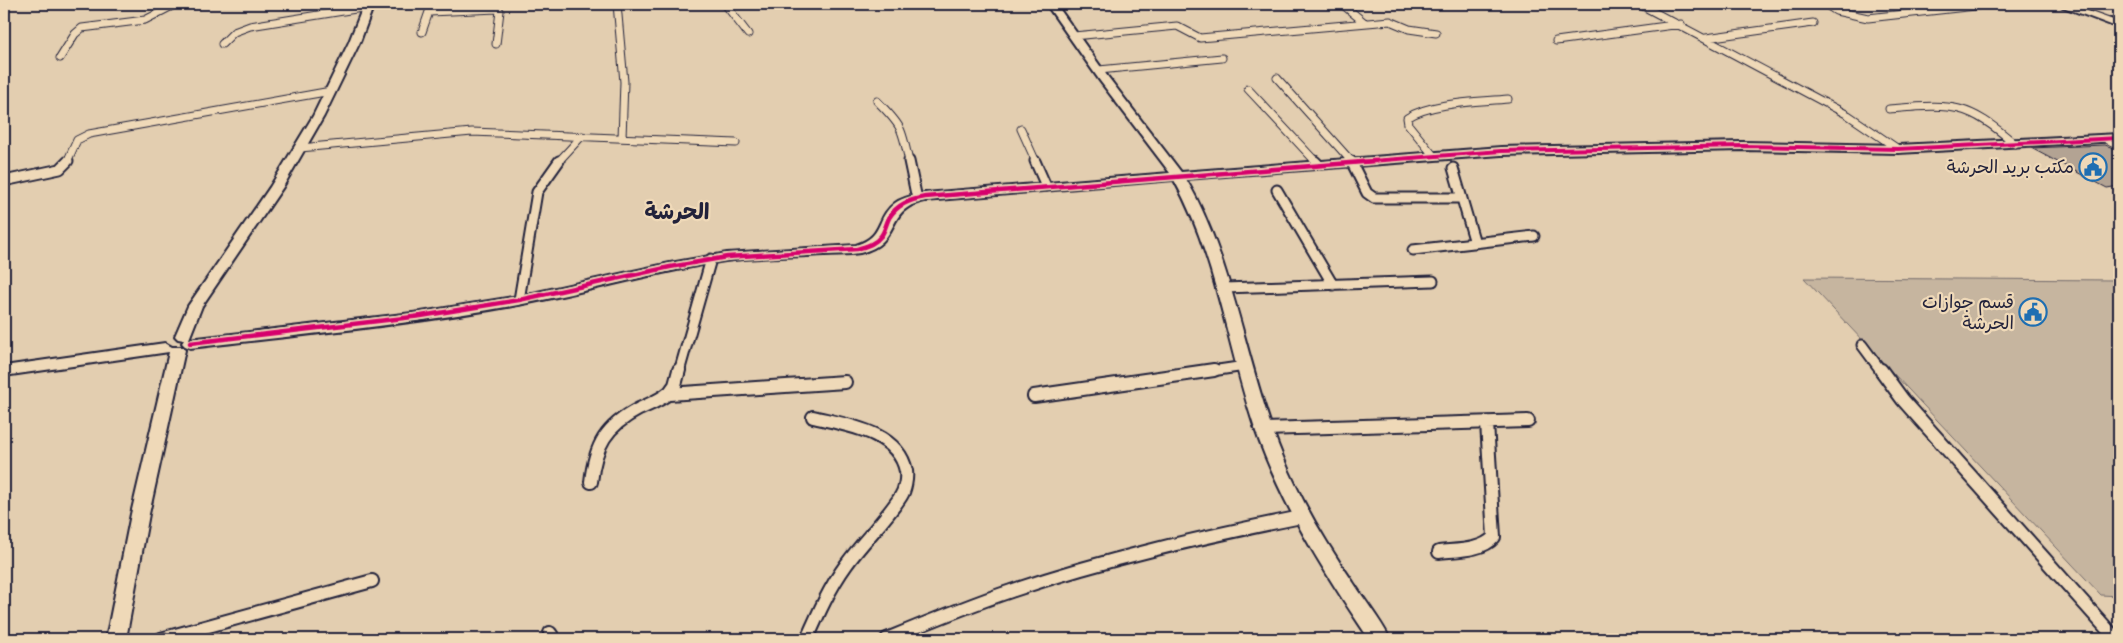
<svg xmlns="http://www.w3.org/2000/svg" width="2123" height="643" font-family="Itim,'Playpen Sans Arabic',sans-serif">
  <rect width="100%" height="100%" fill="#e3ceb0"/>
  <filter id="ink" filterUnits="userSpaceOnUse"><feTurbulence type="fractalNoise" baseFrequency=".02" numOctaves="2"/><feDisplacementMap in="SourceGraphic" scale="10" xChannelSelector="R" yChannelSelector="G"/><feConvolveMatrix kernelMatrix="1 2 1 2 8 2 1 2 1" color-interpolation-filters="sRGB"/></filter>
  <g filter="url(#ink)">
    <path fill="#c6b59f" stroke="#746c6d" d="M1804,278L2119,280V596L2101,595Z"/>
    <path fill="#b3a393" stroke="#22223b" d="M2105,145L2119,150V186L2107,188L2031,148Z"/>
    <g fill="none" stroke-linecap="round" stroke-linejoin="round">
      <g stroke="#22223b" stroke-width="9">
        <path id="street-far2" d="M617,4L624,82L622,138
          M725,4L748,34
          M1342,4L1365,23
          M1639,4L1848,115L1898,149
          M1825,4L1836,11L1868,18L1993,4
          M367,8L416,4
          M429,12L497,9L500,11L496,44
          M422,32L430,9V6L427,4
          M1074,36L1177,26L1200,38L1390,21L1409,29L1436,33
          M1706,38L1813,23
          M1556,41L1681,24
          M222,44L234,32L250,26L368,7
          M60,58L75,34L82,28L145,20L174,5L184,4
          M1099,70L1222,58
          M1277,78L1352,162
          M1248,89L1316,162
          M877,101C902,126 902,128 909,162
          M1889,109C1951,104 1966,101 2015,144
          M1021,129L1036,162
          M2106,139L2119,145
          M300,148L472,132L736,143
          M1433,155L1408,124L1407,118C1431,102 1479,102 1508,99
          M67,162L77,140L89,134L331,91
          M558,162L582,136"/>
      </g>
      <g stroke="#22223b" stroke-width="13">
        <path id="street-far1" d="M909,161L917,199
          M1035,161L1046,186
          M1315,161L1318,164
          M1351,161L1367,193L1374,198H1461
          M1453,168L1475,243
          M4,181L60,169L68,161
          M1277,190L1333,285
          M1413,250L1534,236
          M1223,288L1433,281
          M519,300L537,192L559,161
          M1862,345L1882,372
          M679,372L711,259
          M1205,372L1245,366"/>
      </g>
      <g stroke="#22223b" stroke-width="16">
        <path id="street" d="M1881,370L1903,400L2116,639
          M669,394L845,382
          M1034,396L1214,370
          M1263,429L1528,421
          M591,482C595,445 606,426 639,409C650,404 661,400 670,392L675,385L679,370
          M1439,552C1456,550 1482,551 1494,537L1487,423
          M550,633L554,639
          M161,639L372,581
          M807,639C818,614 830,587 846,565C863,541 885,521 901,496C905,490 907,478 906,471C898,431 846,425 813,417
          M887,639C928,622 969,605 1011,591C1105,559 1203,537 1301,517"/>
      </g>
      <g stroke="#22223b" stroke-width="4">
        <path id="secondary" d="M364,4H374L360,42L324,116L283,187L202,306L189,339L421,312L519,296L670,263L727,253L856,245C885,236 875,218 895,203C903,197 915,195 925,193L1170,173L1100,81L1046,4H1056L1108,77L1181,172L1501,147L1742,142L1898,145L2119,134V141L1898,153L1742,150L1501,155L1186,179C1234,260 1246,369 1283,457C1301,501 1326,543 1353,582C1365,601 1380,619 1390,639H1369C1324,572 1280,503 1254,426C1227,345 1216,256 1174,180L925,201C883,209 903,243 860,253C849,255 836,254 825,255C792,257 758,257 725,261C655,272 587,292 518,305C410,325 299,335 190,348L185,346L182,343L184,340L178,339L175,336L188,306L270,187L313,116L349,42Z
          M2055,4H2068L2119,22V28Z
          M165,343L172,347H182L185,350L149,514L126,639H106L131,514L169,352L4,376V366Z"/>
      </g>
      <use href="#street-far2" stroke="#efd9b8" stroke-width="7"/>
      <use href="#street-far1" stroke="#efd9b8" stroke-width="9"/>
      <use href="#street" stroke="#efd9b8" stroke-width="12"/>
      <use href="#secondary" fill="#efd9b8" fill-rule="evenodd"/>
      <g stroke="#efd9b8" stroke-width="6">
        <path id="cycleway-far1" d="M1359,162L1501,151L1742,146L1898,149L2119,138"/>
      </g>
      <g stroke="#efd9b8" stroke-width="8">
        <path id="cycleway" d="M190,343L421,316L519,300L670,267L727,257L857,249C866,246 875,244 881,236C885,231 886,224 889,218C897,204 910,200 925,197L1375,161"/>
      </g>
      <use href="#cycleway-far1" stroke="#d6006c" stroke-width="4"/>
      <use href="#cycleway" stroke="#d6006c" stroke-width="4.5"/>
    </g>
  </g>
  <defs>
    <g id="civic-ring" transform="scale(1.4375)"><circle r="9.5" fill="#efd9b8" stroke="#1f6fb2" stroke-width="1.5"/><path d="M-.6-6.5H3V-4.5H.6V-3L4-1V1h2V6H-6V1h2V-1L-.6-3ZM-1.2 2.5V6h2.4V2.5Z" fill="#1f6fb2"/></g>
  </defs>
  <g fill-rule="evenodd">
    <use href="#civic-ring" x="2093" y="167"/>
    <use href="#civic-ring" x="2033" y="312"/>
  </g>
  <g text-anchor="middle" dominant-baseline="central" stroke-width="4.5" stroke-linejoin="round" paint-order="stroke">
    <g font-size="18" fill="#22223b" stroke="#efd9b8" text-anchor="end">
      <text x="2074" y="167">مكتب بريد الحرشة</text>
      <text x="2014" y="302">قسم جوازات<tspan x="2014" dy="21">الحرشة</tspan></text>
    </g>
    <g font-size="22" font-weight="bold" fill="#22223b" stroke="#efd9b8">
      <text x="677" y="211">الحرشة</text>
    </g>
  </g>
  <rect width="2123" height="643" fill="none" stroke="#efd9b8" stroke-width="20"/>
  <rect x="10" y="10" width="2103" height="623" fill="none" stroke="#22223b" stroke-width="2" filter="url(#ink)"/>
</svg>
